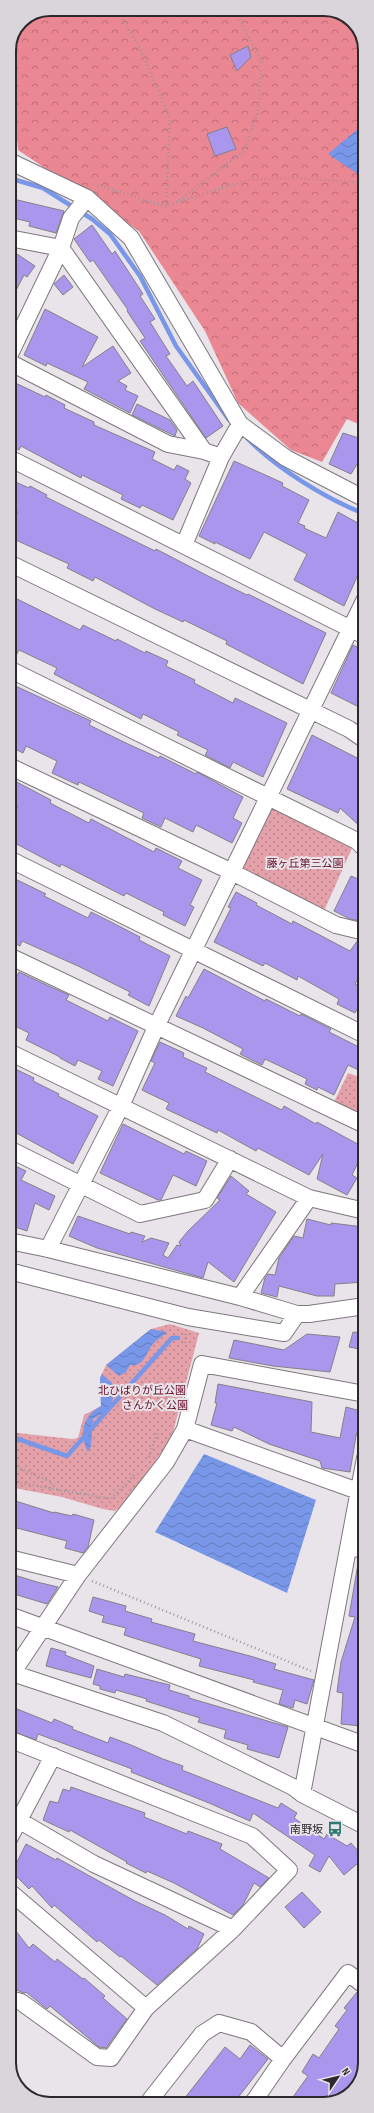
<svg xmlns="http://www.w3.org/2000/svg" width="374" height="2113" font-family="'Sofia Sans Condensed','Noto Sans JP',sans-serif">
  <defs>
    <pattern id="forest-crowns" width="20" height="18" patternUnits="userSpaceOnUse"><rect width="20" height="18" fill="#eb8693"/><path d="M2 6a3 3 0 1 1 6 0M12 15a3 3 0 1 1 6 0" fill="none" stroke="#bf6e78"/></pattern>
    <pattern id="park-dots" width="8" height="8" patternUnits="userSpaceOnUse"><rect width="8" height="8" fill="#e5a1a9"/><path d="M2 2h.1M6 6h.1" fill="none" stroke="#ba838a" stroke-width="1.8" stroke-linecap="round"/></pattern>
    <pattern id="water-waves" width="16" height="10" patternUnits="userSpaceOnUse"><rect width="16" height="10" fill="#7897e8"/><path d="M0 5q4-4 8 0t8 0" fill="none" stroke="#637bbc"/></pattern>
  </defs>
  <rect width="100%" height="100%" fill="#e9e3ea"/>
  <path fill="url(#forest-crowns)" d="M50,9H329L353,21L365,45V427L347,419L322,462L291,450L238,403L205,331L139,231L18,150L10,47L21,21Z"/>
  <path fill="url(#park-dots)" d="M271,807L353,846L323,913L241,870Z
    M348,1073L365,1079V1112L356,1114L334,1102Z
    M170,1324L199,1333L172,1436L144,1479L123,1505L115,1511L103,1509L62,1497L9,1487V1432L72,1439L78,1438L84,1415L101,1406L100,1378L106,1365L151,1329Z"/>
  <path fill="url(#water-waves)" d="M365,123V174H358L328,154Z
    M151,1329L167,1332C163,1336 156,1340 152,1345C146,1353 144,1367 130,1365L126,1372L119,1376L106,1365Z
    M102,1374L112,1383C115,1405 112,1408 93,1419L91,1446L88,1452C79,1434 82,1416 101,1406L100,1378Z
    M204,1454L316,1500L287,1593L155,1532Z"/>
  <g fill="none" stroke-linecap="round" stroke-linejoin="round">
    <path stroke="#7897e8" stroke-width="4.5" d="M9,178L43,188L92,219L110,234L140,276L176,346L229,420
      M247,438C276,468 326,499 365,514
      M9,1436L67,1456L172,1338H178"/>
  </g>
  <path fill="#aa97ed" stroke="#828189" d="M248,46L251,57L237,71L230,55Z
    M227,127L236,149L215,156L207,134Z
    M9,198L64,211L56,233L29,226L30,222L9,217Z
    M92,225L112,254L115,251L143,294L140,296L155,319L150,322L170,354L166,356L187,386L193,381L223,426L206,438L140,341L145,338L127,311L128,310L93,260L90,262L74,239Z
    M14,252L35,266L27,277L24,275L9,304V260Z
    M64,275L73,287L63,295L54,284Z
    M45,309L98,337L82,367L113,346L131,373L118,381L127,386L125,390L138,396L130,413L84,389L88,382L47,363L46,366L24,355Z
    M9,380L45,397L46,395L65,405L64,408L94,422V425L155,452L152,459L174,470L177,465L189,471L185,479L191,483L173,520L142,505L140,508L121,499L123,495L82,475L81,478L21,446L19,450L9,444V418L14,408L9,406Z
    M137,404L170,420L177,430L175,436L132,415Z
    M343,433L365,440V451L351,474L329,464Z
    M234,461L283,483L282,486L309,500L298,523L305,526L304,528L326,538L338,512L365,527V559L344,606L294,580L307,554L264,532L250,559L215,542V544L199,536Z
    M9,479L29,488L30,486L47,495L46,497L94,521L155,551L156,549L208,576L247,595L248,594L326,633L303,684L226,644L227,641L184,620L183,622L153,608L95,577L93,581L67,568L69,564L9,537V531L18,512L9,508Z
    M9,595L80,630L83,625L116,641L117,639L145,653L146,651L168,661L166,666L195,680L194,683L233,703L235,698L287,723L263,777L233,762L230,768L205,755L208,750L177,735L179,732L143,714L141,719L118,707L54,674L57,668L19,650L13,661L9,660Z
    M353,645L365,651V710L331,693Z
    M9,683L91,721L89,725L128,744L159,758L160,756L196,774L197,772L243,797L233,818L242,823L232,843L196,825L193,832L165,818L161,827L142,818L144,813L79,782L78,785L52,773L57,761L26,746L23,753L9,746Z
    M312,735L365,762V831L340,808L338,813L287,789Z
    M9,778L51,800L50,803L89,823L91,819L154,852L156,848L182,861L178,868L202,880L190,905L194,907L185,926L163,915L164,912L126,893L124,896L61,864L60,867L9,840V824L18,806L9,801Z
    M9,876L46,894L44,896L88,918L91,912L111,922L140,937L139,940L170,956L149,1006L128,995L130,992L78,966L22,941L20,946L9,941Z
    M351,876L365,882V922L350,919L334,911Z
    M236,892L257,903L256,905L292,924L293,921L350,951L358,940L365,941V968L355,984L365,989V994L355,1013L337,1004L339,999L298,976L297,980L265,963L263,966L214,942L231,908L228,907Z
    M204,969L265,1001L266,999L300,1016L301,1014L331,1029L329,1032L365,1050V1073L348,1065L334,1095L318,1087L317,1090L305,1084L307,1079L265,1059L262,1065L240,1054L243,1049L203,1028L176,1016L186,996L188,998Z
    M9,972L17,976L19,972L53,988L69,995L66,1000L108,1021L110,1017L138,1031L113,1086L98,1079L102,1071L78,1060L75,1066L60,1058V1057L26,1040L29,1033L9,1023Z
    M160,1042L184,1053L183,1057L207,1068L205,1072L282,1110L284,1106L316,1124L317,1122L365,1148L352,1175L357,1178L347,1195L317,1179L323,1154L309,1175L258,1148L256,1151L218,1130L217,1133L166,1109L169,1103L142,1090L155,1063L151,1061Z
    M9,1066L34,1078L33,1081L59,1094L58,1096L98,1116L73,1164L9,1129Z
    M123,1124L184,1154L186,1151L207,1161L196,1186L173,1175L161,1200H158L100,1173Z
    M9,1163L26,1171L21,1180L55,1196L49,1210L35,1203L27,1231L9,1225Z
    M231,1176L249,1191L246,1194L276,1212L234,1282L208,1262L203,1278L97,1248L69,1236L78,1216L130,1234L131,1232L145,1236L142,1242L151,1238L169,1243L163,1255L168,1258L177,1245L181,1246L179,1242L188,1231L220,1200L217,1198Z
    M307,1219L331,1225V1223L364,1227L362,1249L365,1282L335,1284L334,1296H317L279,1286L277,1297L261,1293L265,1278L268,1274L275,1275L279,1258L294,1236L303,1238Z
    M353,1332L365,1333V1350L349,1347Z
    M307,1334L340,1337L330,1372L273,1366L229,1358L234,1340L284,1350Z
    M218,1384L312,1402L311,1432L340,1438L346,1407L364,1412L356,1436L350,1472L322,1468L320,1461L269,1444L234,1427L232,1431L211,1425L217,1403H215Z
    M9,1499L54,1513V1512L72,1516L73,1514L94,1520L88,1547L83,1553L65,1548L67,1541L9,1526Z
    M358,1564H365V1653L359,1673L363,1674L359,1705L363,1706L361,1726L341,1724L343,1693L337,1692L341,1662L355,1617L349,1616Z
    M11,1574L37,1582L58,1587L47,1604L14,1594L15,1590L9,1588Z
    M93,1597L126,1606L125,1611L152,1619L151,1622L195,1634L193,1641L250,1656L276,1664L274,1669L314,1680L307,1704L295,1700L293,1708L279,1704L283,1690L253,1682L254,1680L199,1666L201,1659L124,1635L126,1628L102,1622L104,1616L89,1611Z
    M51,1648L66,1652L65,1655L94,1666L91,1678L46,1666Z
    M97,1669L124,1677L125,1674L170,1685L169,1690L189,1696V1698L288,1727L279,1758L247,1749L248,1745L224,1738L226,1730L198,1722L200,1718L146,1701L147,1699L116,1690L115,1693L100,1689V1686L93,1684Z
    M17,1709L52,1723L54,1719L73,1727L72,1729L108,1743L110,1737L131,1745L163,1759L183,1766L182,1770L278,1808L281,1803L297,1813L294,1818L324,1839L327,1834L347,1846L351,1843L364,1858L344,1875L329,1856L320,1872L309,1866L315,1855L253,1813L250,1821L209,1803L131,1772L132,1769L92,1754L38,1734L36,1740L9,1730Z
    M71,1787L145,1813L144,1817L187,1834L188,1831L222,1844L220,1849L269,1878L260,1887L254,1883L243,1905L233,1915L174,1883L147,1871L146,1873L126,1863L127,1862L70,1830L69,1832L43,1820L50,1801L58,1803L63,1789L70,1791Z
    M26,1844L56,1860L57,1858L135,1901L165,1915L188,1929L189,1926L204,1934L197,1949L157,1985L121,1956L120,1957L99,1940L97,1942L54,1905L52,1908L32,1886L29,1889L12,1872Z
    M302,1892L321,1912L304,1928L285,1907Z
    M9,1922L29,1948L33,1944L55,1962L57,1959L83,1979L84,1978L105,1996L103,1998L127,2019L106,2048L99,2047L50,2006L47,2009L26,1992L25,1993L21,1992L9,1986V1973L15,1963L9,1955Z
    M357,1992L365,1995V2063L355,2090L329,2104H302L293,2097L308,2076L302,2072L313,2054L319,2058L339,2029L335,2026L347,2010L344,2008Z
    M250,2045L268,2059L233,2104H180L225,2047L240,2059Z"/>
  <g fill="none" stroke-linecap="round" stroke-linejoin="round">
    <g stroke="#7e787f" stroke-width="18">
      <path id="minor" d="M9,161L87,198L131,238L240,424L286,458L365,499
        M9,238L61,248L204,451L221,457
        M9,356L61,248L71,218L87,198
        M9,362L168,444L204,451
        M9,458L365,636
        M184,545L221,457L240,424
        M9,563L349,729L365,740
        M9,669L357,841L365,849
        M9,766L232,872L336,925L365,932
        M9,859L365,1035
        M9,956L365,1125
        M9,1052L309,1198L365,1211
        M9,1149L140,1214L205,1200L230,1159
        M9,1241L48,1249L240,1297L297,1314H309L365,1306
        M48,1249L121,1106L156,1027L365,599
        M9,1271L188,1317L284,1333L297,1314
        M240,1297L309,1198
        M185,1429L358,1491
        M348,1548L365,1549
        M9,1558L78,1575
        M9,1615L365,1745
        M9,1672L163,1723L293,1787L302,1794L365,1826
        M9,1678L78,1575L166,1462L185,1429L202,1364L365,1394
        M9,1739L252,1836L289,1870L233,1929L146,2008L111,2058L97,2057L21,2002L9,1999
        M302,1794L365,1458
        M20,1821L94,1864L233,1929
        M9,1839L53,1756
        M9,1891L146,2008
        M147,2104L202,2034L219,2023L251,2032L283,2059L348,1973L365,1986
        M252,2104L283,2059"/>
    </g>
    <path stroke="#9a969b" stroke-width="2.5" stroke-dasharray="1 3" stroke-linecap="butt" d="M116,9L140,48L170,119L166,207
      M98,187L99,185L166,207L177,202L249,180L297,178L365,183
      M179,200L244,151L258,112L261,60L234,9
      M185,1343L186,1332
      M149,1457L158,1431
      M9,1464L52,1482L50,1488
      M9,1481L111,1499L136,1473
      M92,1581L311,1671"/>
    <use href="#minor" stroke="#fff" stroke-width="16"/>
  </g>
  <defs>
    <g id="bus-bare" transform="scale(1.2)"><path d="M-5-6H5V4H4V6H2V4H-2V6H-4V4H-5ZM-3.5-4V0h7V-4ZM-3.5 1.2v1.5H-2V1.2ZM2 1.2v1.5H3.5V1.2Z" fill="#317973" stroke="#e9e3ea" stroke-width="2.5" paint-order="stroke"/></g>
  </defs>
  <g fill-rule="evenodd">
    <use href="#bus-bare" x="335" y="1829"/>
  </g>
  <g text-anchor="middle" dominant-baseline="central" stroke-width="4" stroke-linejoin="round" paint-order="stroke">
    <g font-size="11" fill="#6a0f27" stroke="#e9e3ea">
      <text x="305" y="863">藤ヶ丘第三公園</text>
      <text x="142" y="1390">北ひばりが丘公園</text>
      <text x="155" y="1405">さんかく公園</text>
    </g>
    <g font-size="11" fill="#2b292c" stroke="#e9e3ea" text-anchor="end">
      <text x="323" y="1829">南野坂</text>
    </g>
  </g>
  <path d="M0 0H374V2113H0ZM50 16H324A34 34 0 0 1 358 50V2063A34 34 0 0 1 324 2097H50A34 34 0 0 1 16 2063V50A34 34 0 0 1 50 16Z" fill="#dad4db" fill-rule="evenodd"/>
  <path fill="none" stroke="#2b292c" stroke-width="2" d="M50 16H324A34 34 0 0 1 358 50V2063A34 34 0 0 1 324 2097H50A34 34 0 0 1 16 2063V50A34 34 0 0 1 50 16Z"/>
  <g transform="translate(338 2077) rotate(55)" stroke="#e9e3ea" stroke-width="3" paint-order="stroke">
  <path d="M0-3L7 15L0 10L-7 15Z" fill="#2b292c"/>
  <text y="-6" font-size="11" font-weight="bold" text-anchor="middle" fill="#2b292c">N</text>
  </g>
</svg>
